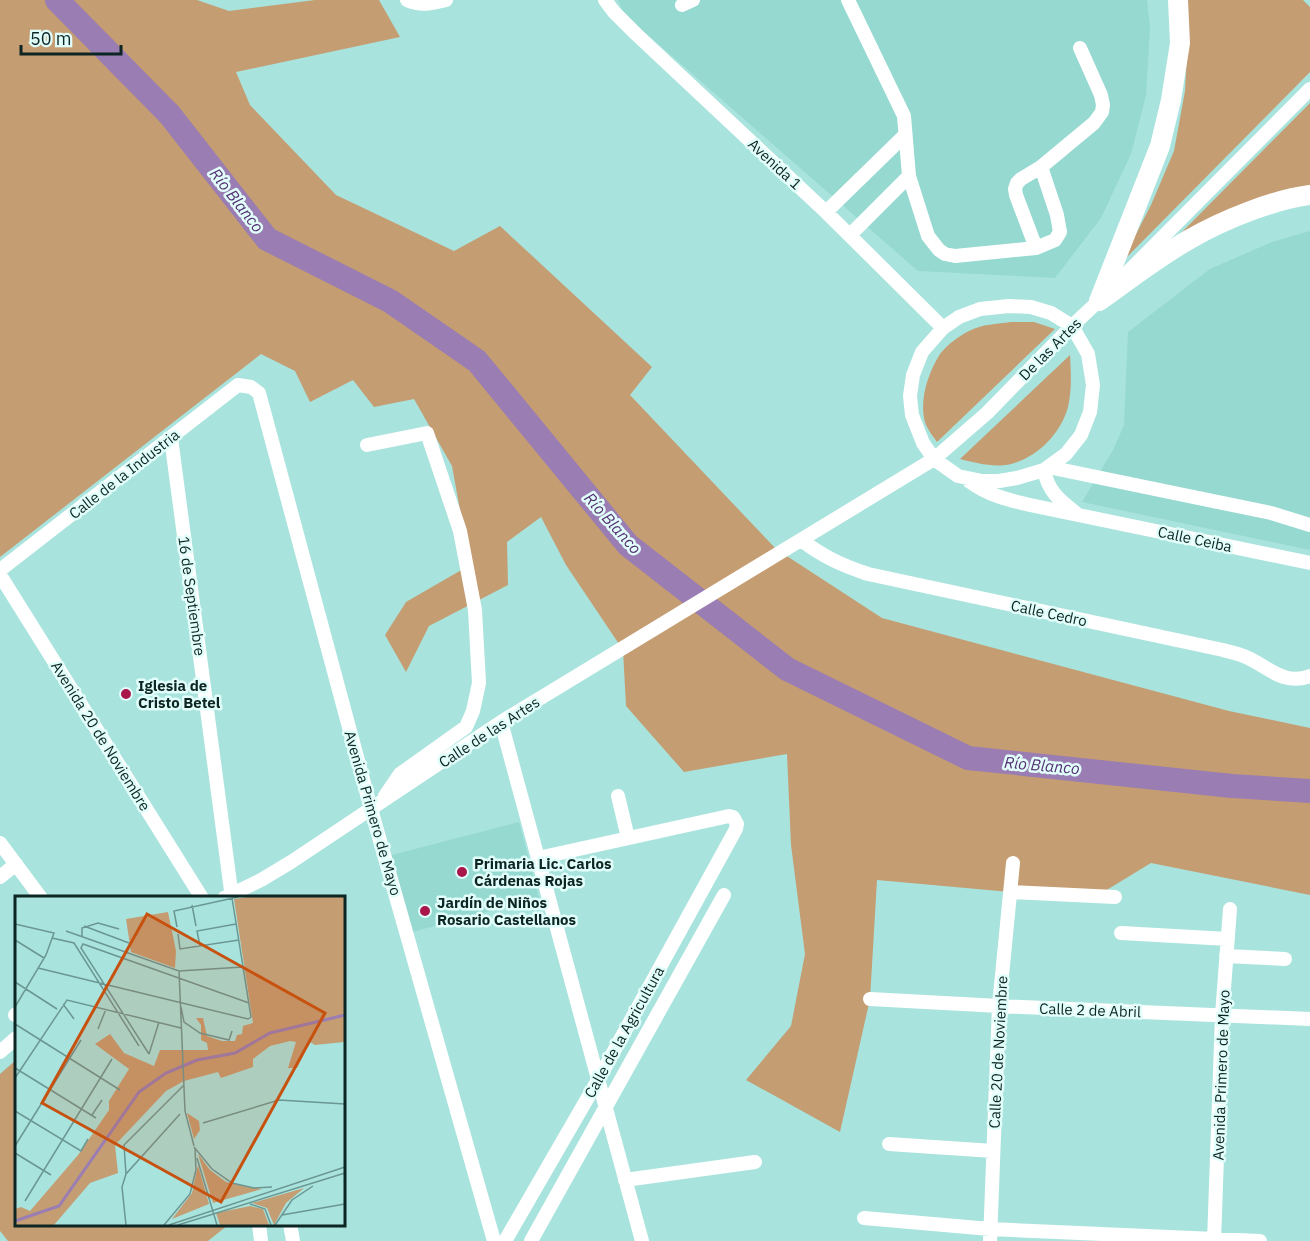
<svg xmlns="http://www.w3.org/2000/svg" width="1310" height="1241" font-family="'IBM Plex Sans',sans-serif">
  <rect width="100%" height="100%" fill="#a9e3dd"/>
  <path fill="#95d9d1" d="M618,0H1147L1150,28L1146,95L1131,154L1101,218L1055,278L918,271L624,14Z
    M1310,231V550L1082,502L1113,450L1124,425L1128,332L1210,269L1272,242Z
    M519,822L539,898L412,932L388,856Z"/>
  <path fill="#c59d72" d="M0,0H197L229,11L315,0H379L400,37L236,72L250,105L336,195L454,251L500,226L652,367L630,395L776,549L882,618L1229,711L1310,728V895L1151,863L1105,891L1010,892L877,880L870,999L840,1132L746,1080L791,1026L805,954L791,845L787,754L684,772L626,706L623,650L566,565L541,517L507,542L508,585L429,626L406,672L385,635L406,602L470,565L452,466L414,399L374,407L353,380L310,402L295,371L261,354L0,557Z
    M1184,0H1303L1310,7V72L1121,263L1151,205L1174,151L1185,91L1188,33Z
    M1310,103V187L1181,233Z
    M1011,322H1034L1055,329L937,442C933,436 927,429 925,422C919,400 928,373 940,354C947,345 959,336 969,331C982,324 997,324 1011,322Z
    M1070,355C1071,373 1072,389 1068,407C1061,433 1038,457 1011,464C994,468 976,463 960,459Z
    M16,1060V1224L228,1225L208,1241H8L0,1231V1074Z"/>
  <g fill="none" stroke-linecap="round" stroke-linejoin="round">
    <path stroke="#997db3" stroke-width="24" d="M57,0L170,115L267,239L390,301L477,361L628,545L787,669L968,758L1232,786L1310,791"/>
    <path stroke="#fff" stroke-width="14" d="M407,0C421,6 431,4 446,0
      M605,0L614,12L636,34L826,212L943,328
      M848,0L904,116L909,176L928,236L939,250L945,254L955,256L1036,248L1016,195L1015,189L1017,183L1021,179L1041,167L1094,123L1102,112L1103,105L1101,95L1080,48
      M682,5L693,0
      M826,212L905,135
      M850,235L909,176
      M1036,248L1055,240L1060,232L1057,215L1041,167
      M1127,273L1310,89
      M1009,306L1031,307L1051,313L1072,326L1088,354L1093,385L1090,412L1081,435L1066,454L1044,470L1017,478L999,481H982L958,476L934,459L923,443L912,415L910,396L913,375L922,352L943,328L959,317L980,309Z
      M171,438L232,898
      M367,445L427,433L460,531L475,610L479,683L473,711L466,727L400,774L385,796
      M1048,467L1271,513L1310,525
      M1044,470C1048,491 1059,500 1076,513
      M969,481C988,495 1008,500 1030,505L1310,563
      M801,540C824,557 841,565 868,574L1223,650C1230,652 1239,654 1246,657C1269,667 1283,686 1310,676
      M0,570L238,385L251,387L259,393L371,809L494,1241
      M0,575L202,898
      M501,722L642,1241
      M618,796L628,838
      M0,843L41,898
      M0,877L16,864
      M1010,892L1115,897
      M224,898L261,880L291,862L501,722L934,459L987,413L1072,326L1105,295
      M1121,933L1228,939
      M1226,956L1285,959
      M870,999L999,1006L1310,1019
      M15,1015L16,1014
      M0,1052L16,1038
      M889,1144L993,1151
      M625,1180L755,1162
      M864,1218L990,1229L1260,1241
      M259,1224L261,1241
      M290,1224L293,1241
      M505,1241L598,1080L736,829L737,824L733,817L729,816L538,858
      M531,1241L724,895
      M990,1241L999,1006L1013,863
      M1214,1241L1222,1015L1230,909"/>
    <path stroke="#fff" stroke-width="20" d="M1099,301L1160,146L1171,100L1180,43L1178,0
      M1099,301C1129,280 1158,257 1190,239C1223,220 1272,200 1310,195"/>
  </g>
  <g fill="#a9164a" stroke="#e1fefa" stroke-width="2">
    <circle cx="126" cy="694" r="6"/>
    <circle cx="462" cy="872" r="6"/>
    <circle cx="425" cy="911" r="6"/>
  </g>
  <g text-anchor="middle" dominant-baseline="central" stroke-width="5" stroke-linejoin="round" paint-order="stroke">
    <g font-size="15" fill="#0d2523" stroke="#e1fefa">
      <text transform="translate(775 164) rotate(43)">Avenida 1</text>
      <text transform="translate(1050 349) rotate(-45)">De las Artes</text>
      <text transform="translate(124 474) rotate(-38)">Calle de la Industria</text>
      <text transform="translate(1195 539) rotate(12)">Calle Ceiba</text>
      <text transform="translate(192 596) rotate(82)">16 de Septiembre</text>
      <text transform="translate(1049 613) rotate(12)">Calle Cedro</text>
      <text transform="translate(489 732) rotate(-33)">Calle de las Artes</text>
      <text transform="translate(101 736) rotate(58)">Avenida 20 de Noviembre</text>
      <text transform="translate(373 813) rotate(74)">Avenida Primero de Mayo</text>
      <text transform="translate(1090 1010) rotate(2)">Calle 2 de Abril</text>
      <text transform="translate(624 1032) rotate(-61)">Calle de la Agricultura</text>
      <text transform="translate(998 1052) rotate(-87)">Calle 20 de Noviembre</text>
      <text transform="translate(1221 1075) rotate(-88)">Avenida Primero de Mayo</text>
    </g>
    <g font-size="15" font-weight="bold" fill="#0d2523" stroke="#e1fefa" text-anchor="start">
      <text x="138" y="685">Iglesia de<tspan x="138" dy="17">Cristo Betel</tspan></text>
      <text x="474" y="863">Primaria Lic. Carlos<tspan x="474" dy="17">Cárdenas Rojas</tspan></text>
      <text x="437" y="902">Jardín de Niños<tspan x="437" dy="17">Rosario Castellanos</tspan></text>
    </g>
    <g font-size="16" font-style="italic" fill="#542f72" stroke="#e1fefa">
      <text transform="translate(237 200) rotate(52)">Río Blanco</text>
      <text transform="translate(613 523) rotate(48)">Río Blanco</text>
      <text transform="translate(1042 765) rotate(5)">Río Blanco</text>
    </g>
  </g>
  <g transform="translate(15 896)">
    <rect width="330" height="330" fill="#a9e3dd"/>
    <path d="M233,1H330V176L329,146L300,149L295,146L282,172H273L281,146L275,145L255,150L238,163V171L206,182L203,176L169,185L151,195L100,249L103,277L75,287L39,329H0V313L6,311L15,315L63,259L94,214V205L114,173L80,148L95,138L109,157L139,170L145,154H193L192,147L186,144V129L181,122H188L192,140L207,145H220L222,139L227,138L228,130L238,127L219,3ZM153,16L161,55L160,72L116,56L111,23ZM172,217L184,225L185,234L179,243ZM183,258L195,274L211,286L247,293L198,307ZM183,269L194,308L157,323L177,297ZM289,292L271,307L259,329L252,312L237,307ZM235,310L248,313L254,329H205L201,317Z" fill="#c59d72"/>
    <path fill="none" stroke="#997db3" stroke-width="3" d="M0,325L44,310L124,196L151,177L182,164L220,157L255,137L330,119"/>
    <path fill="none" stroke="#6b9793" stroke-width="1.5" d="M177,9L181,30M0,28L39,37L31,59L0,111M69,30L114,47M162,31L159,15L223,1M51,35L164,75L228,71M163,38L165,53L224,44M67,40V32L83,27L104,33M37,42L59,47L124,150M0,44L29,62M185,50L182,35L221,28M23,72L233,123L236,121L217,2M164,75L170,215L179,250M0,86L42,113M48,108L59,123M166,111L169,126L185,137L214,144L217,135M0,128L105,194M83,133L91,113M134,158L66,52L68,48L234,107M134,158L144,126M0,172L81,222M0,182L52,104L166,132M0,215L66,255L73,243M77,219L87,204M188,227L264,204L330,208M0,250L66,144M179,251L197,273L217,287L239,292L257,291M0,257L36,279M182,262L202,329M111,278L109,249L169,189M10,305L97,163M235,308L250,313L256,329M267,319L330,308M111,329L107,291L111,278L165,218M149,329L175,298L181,274L180,253M154,329L330,271M163,329L330,277M260,329L277,304L298,290"/>
    <path fill="#c7510f" fill-opacity="0.15" stroke="#c7510f" stroke-width="3" d="M132,18L310,117L206,306L27,207Z"/>
    <rect width="330" height="330" fill="none" stroke="#0d2523" stroke-width="3"/>
  </g>
  <path d="M21 45v9h100v-9" fill="none" stroke="#0d2523" stroke-width="3"/>
  <text x="30" y="45" font-size="18" fill="#0d2523" stroke="#e1fefa" stroke-width="4.5" paint-order="stroke">50 m</text>
</svg>
